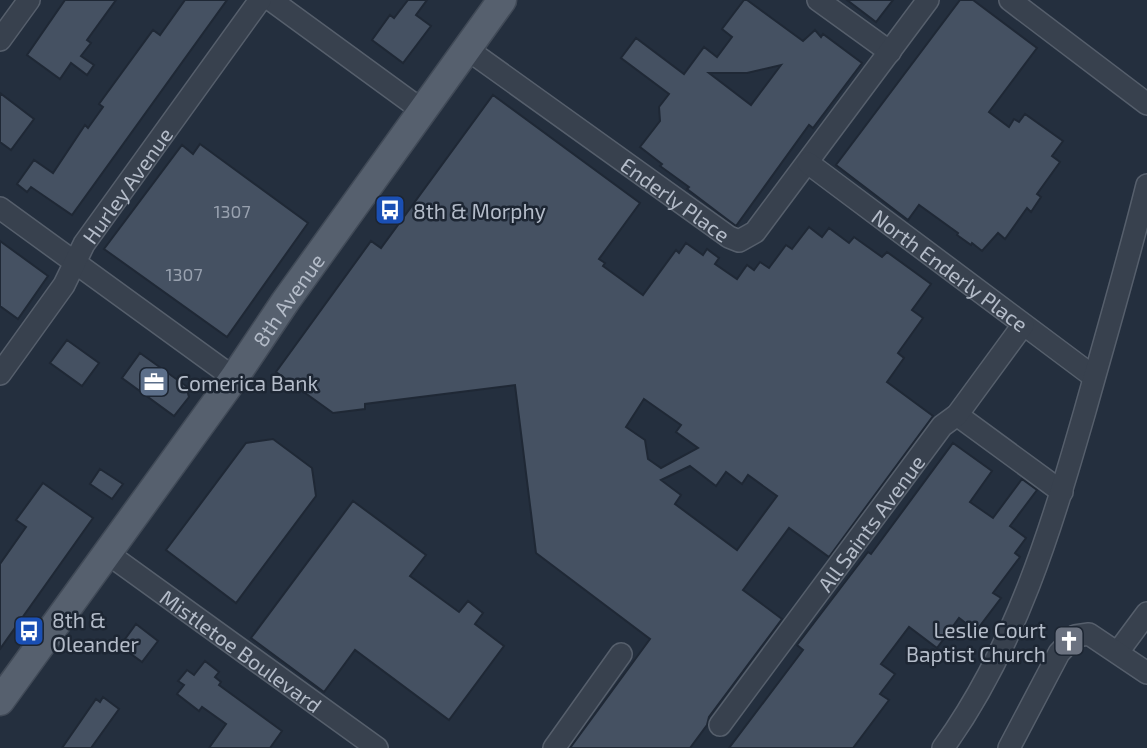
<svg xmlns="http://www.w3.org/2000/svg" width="1147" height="748" font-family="'Exo 2',sans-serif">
  <rect width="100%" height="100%" fill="#242f3e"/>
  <path fill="#455162" stroke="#1f2835" stroke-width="2" fill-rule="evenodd" d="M65,0H116L87,40L91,43L81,56L94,65L87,75L71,63L60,79L27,55Z
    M185,0H227L72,215L31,187L27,192L17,184L34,160L53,173L85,125L88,128L103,107L99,104L153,30L160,35Z
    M408,0H427L416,15L431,26L403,63L372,40L390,15L394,18Z
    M744,0H747L803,41L815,30L821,37L823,34L862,63L813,128L809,125L736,226L687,189L689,187L660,166L662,164L640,147L660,121L659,107L669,94L621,58L636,38L684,74L704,47L717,57L732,37L722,29ZM781,65L751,105L709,73H747Z
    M847,0H893L876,22Z
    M960,0H973L1037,48L989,112L1009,127L1014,119L1019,122L1025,114L1063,141L1052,156L1060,162L1037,194L1041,197L1031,212L1027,208L1005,239L998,233L982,251L972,243L971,245L957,235L958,233L919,205L908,220L836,165Z
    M0,93L34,119L11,150L0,142Z
    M493,95L640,203L599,259L605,263L603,266L643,295L676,250L679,253L686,243L703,255L707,249L719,258L715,264L737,279L747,265L754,270L760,262L769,268L786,245L792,249L809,227L822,237L829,228L849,243L854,237L882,257L887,252L931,284L912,310L923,318L898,353L904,358L887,382L933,416L829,557L789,528L743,590L782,619L709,717L707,725L690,748H570L650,639L536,553L515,385L365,404V409L333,413L276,372L371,241L381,248ZM644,399L681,425L676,432L698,448L661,468L648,459L645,440L626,427ZM690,466L716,486L726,472L742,484L748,475L777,496L737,550L675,504L681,495L661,480Z
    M200,144L308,223L227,337L104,249L182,145L193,154Z
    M0,241L48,276L18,319L0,306Z
    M67,340L99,363L82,386L50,363Z
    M140,353L186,386L189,397L174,416L122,378Z
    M273,439L312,468L316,496L236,603L166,550L246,443Z
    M953,443L992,471L970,502L993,518L1022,479L1037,490L1010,526L1026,538L1015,553L1020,557L993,593L1001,598L976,631L959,618L937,648L909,627L881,664L895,674L880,694L889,700L853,748H729L803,650L797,645L868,552L871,554Z
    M100,469L123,484L112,499L90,484Z
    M43,483L93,518L0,649V564L26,527L16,520Z
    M353,501L426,555L410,576L459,612L468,601L483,613L475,624L504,646L449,720L355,650L324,692L251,638Z
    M136,624L158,641L142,662L120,646Z
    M205,661L219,672L215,677L221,682L219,685L282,731L270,748H209L226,724L202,707L199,711L177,694L184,685L178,681L187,670L194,675Z
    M103,697L119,709L91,748H62L96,699L100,702Z"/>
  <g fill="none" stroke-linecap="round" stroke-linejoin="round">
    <g stroke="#565f6c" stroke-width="24">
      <g id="minor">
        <path d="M271,0L423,111"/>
        <path d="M818,0L890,52"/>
        <path d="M1010,0L1147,104"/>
        <path d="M0,40L29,0"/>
        <path id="s1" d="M467,49L729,237L739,241L755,232L928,0"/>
        <path id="s2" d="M808,163L1094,377"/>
        <path d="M0,208L234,378"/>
        <path id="s3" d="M0,374L64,285L84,244L260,0"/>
        <path d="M957,415L1062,492"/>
        <path id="s4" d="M107,553L377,748"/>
        <path d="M1118,652L1147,613"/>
        <path id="s5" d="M720,725L942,426L957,415L1023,325"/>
        <path d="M554,748L621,654"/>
        <path d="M943,748C1016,647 1051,529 1085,411C1106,336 1128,261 1147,185"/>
        <path d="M1009,748L1059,653L1075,636L1089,634L1147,673"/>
      </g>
    </g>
    <g stroke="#414a57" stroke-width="31">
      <g id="major">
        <path id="s6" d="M0,701L234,378L285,302L502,0"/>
      </g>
    </g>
    <use href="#minor" stroke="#38414e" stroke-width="21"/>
    <use href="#major" stroke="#56606e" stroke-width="28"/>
  </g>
  <defs>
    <g id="bus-square" transform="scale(1.575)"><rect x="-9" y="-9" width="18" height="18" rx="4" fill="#1a4fb4" stroke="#1d2633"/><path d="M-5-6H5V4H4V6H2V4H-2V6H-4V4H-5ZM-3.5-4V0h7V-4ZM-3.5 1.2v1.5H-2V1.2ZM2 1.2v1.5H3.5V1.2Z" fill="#fff"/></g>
    <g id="office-square" transform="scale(1.575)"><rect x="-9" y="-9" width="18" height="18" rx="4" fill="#5c6f8a" stroke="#1d2633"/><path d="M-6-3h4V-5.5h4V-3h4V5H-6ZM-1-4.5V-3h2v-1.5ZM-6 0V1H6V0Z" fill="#fff"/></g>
    <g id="church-square" transform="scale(1.575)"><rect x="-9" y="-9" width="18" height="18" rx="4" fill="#6b7280" stroke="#1d2633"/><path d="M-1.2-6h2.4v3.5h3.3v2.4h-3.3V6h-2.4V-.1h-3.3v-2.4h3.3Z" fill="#fff"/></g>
  </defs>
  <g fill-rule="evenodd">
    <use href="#bus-square" x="390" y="210"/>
    <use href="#office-square" x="154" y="382"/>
    <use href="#bus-square" x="29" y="631"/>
    <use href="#church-square" x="1069" y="641"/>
  </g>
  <g text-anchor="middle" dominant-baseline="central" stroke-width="5" stroke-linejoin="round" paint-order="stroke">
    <g font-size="18" fill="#98a1af">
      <text x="232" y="211">1307</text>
      <text x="184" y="274">1307</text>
    </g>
    <g font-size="21" fill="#b4bcc9" stroke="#1d2633">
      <text stroke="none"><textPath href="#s3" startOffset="228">Hurley Avenue</textPath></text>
      <text stroke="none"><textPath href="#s1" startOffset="257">Enderly Place</textPath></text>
      <text stroke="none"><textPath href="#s2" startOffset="178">North Enderly Place</textPath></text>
      <text stroke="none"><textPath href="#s6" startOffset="494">8th Avenue</textPath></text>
      <text stroke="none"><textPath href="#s5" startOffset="252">All Saints Avenue</textPath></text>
      <text stroke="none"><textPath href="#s4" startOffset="166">Mistletoe Boulevard</textPath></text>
    </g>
    <g font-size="21" fill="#b4bcc9" stroke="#1d2633" text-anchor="start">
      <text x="413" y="210">8th &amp; Morphy</text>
      <text x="177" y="382">Comerica Bank</text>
      <text x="52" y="619">8th &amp;<tspan x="52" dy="24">Oleander</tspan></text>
      <text x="1046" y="629" text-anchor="end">Leslie Court<tspan x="1046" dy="24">Baptist Church</tspan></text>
    </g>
  </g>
</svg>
